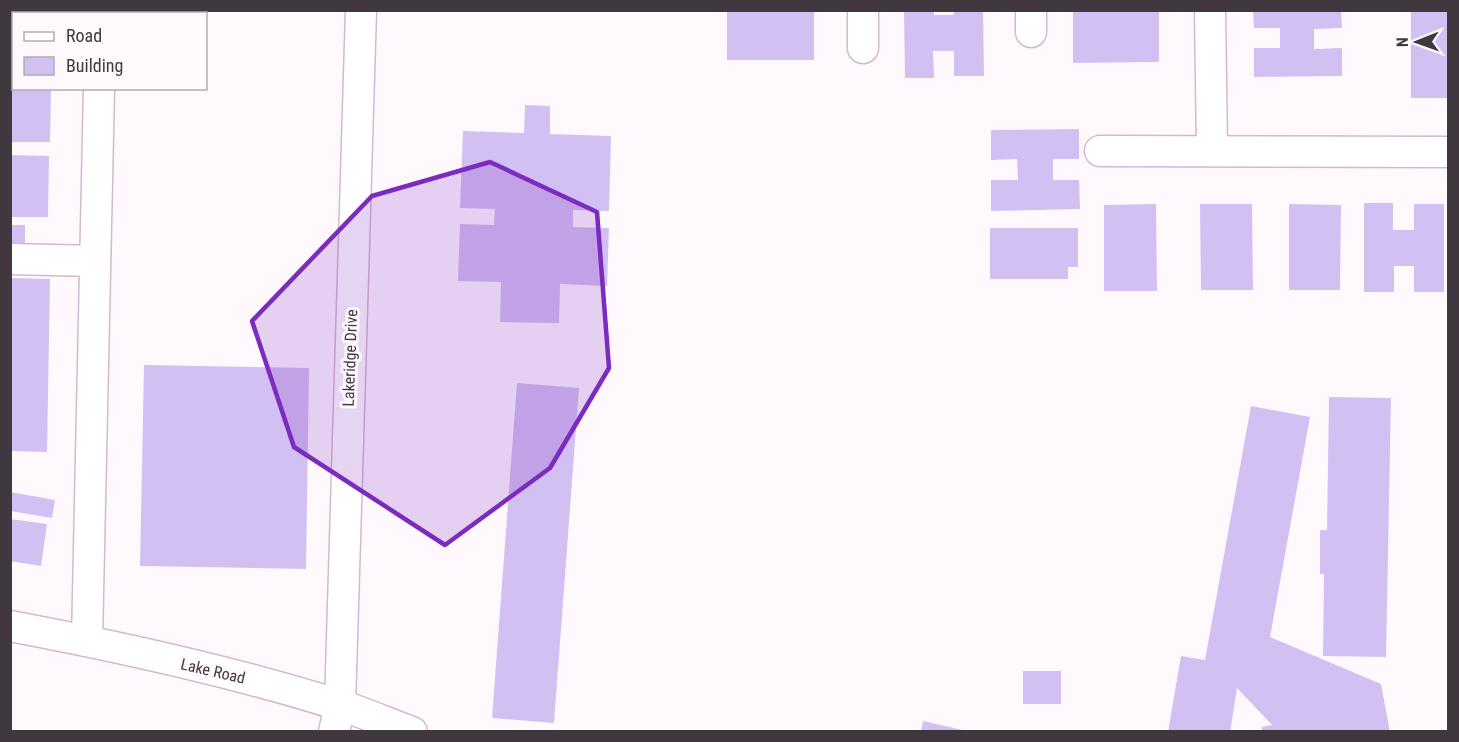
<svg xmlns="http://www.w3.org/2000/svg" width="1459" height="742" font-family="'Roboto Condensed',sans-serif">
  <rect width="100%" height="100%" fill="#fff9fe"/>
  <path fill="#d2c0f2" d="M10,10H52V14H14V88H51L50,142H10Z
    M727,10H814V60H727Z
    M904,10H934V15H954L953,10H983L984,76H954V51H933L934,78H905Z
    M1253,10H1341L1342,28L1314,29V49L1342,48V76L1254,77V48H1280V28H1254Z
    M1073,12H1159V62L1073,63Z
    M1411,12H1448V98H1411Z
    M525,105L550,106V134L611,136L609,211L573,210V227L609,228L607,286L560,284L559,323L500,322L501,282L458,281L460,224L494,225L495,209L460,208L463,131L524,133Z
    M1079,129V159H1053V180H1079L1080,209L991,211V180H1018L1017,159L991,160V130Z
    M10,155L49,156L48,217H10Z
    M1364,203H1393V230H1414V204H1444V292H1414V266H1394V292H1364Z
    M1156,204L1157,291H1104V205Z
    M1200,204H1252L1253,290H1201Z
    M1289,204L1341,205L1340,290H1289Z
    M10,225H25V244H10Z
    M990,228H1078V267H1068V279H990Z
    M10,278L50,279L47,452L10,451Z
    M144,365L309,368L306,569L140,566Z
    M517,383L579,388L554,723L492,718Z
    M1329,397L1391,398L1386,657L1323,656L1324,574H1320V530H1327Z
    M1251,406L1310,417L1270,637L1381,684L1390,732H1261L1262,727L1272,725L1237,688L1230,732H1168L1181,656L1205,660Z
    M10,492L55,500L52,518L10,511Z
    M10,519L47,524L41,566L10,561Z
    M1023,671H1061V704H1023Z
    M923,721L967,731V732H921Z"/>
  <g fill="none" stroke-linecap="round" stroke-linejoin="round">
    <g stroke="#d2b9ce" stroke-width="33">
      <path id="minor" d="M863,10V48
        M1031,10V32
        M1210,10L1212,151
        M101,14V10
        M1100,151L1448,152
        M10,259L95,261
        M10,626C121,647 232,671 339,705C363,712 387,723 412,732
        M87,641L99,88
        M334,732L340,705L361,10"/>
    </g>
    <use href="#minor" stroke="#fff" stroke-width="30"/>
  </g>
  <path fill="#7b2cbf" fill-opacity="0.2" stroke="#7b2cbf" stroke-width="4.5" stroke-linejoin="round" d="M490,162L597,212L609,368L550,468L445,545L294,447L252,321L372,196Z"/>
  <g text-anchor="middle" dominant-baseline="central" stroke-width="6" stroke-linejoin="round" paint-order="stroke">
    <g font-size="16" fill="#41373f" stroke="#fff9fe">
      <text transform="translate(350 358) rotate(-88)">Lakeridge Drive</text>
      <text transform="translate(213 671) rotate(13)">Lake Road</text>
    </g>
  </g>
  <rect width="1459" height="742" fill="none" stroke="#41373f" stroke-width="24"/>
  <rect x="12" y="12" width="195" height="78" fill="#fff9fe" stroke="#b3abb2" stroke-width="1.5"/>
  <rect x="24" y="32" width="30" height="9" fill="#ffffff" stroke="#b3abb2" stroke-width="1.5"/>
  <text x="66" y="42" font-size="18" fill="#41373f">Road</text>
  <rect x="24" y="57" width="30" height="18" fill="#d2c0f2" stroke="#b3abb2" stroke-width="1.5"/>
  <text x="66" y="72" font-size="18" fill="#41373f">Building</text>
  <g transform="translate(1417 42) rotate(269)" stroke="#fff9fe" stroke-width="4.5" paint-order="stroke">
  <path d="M0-4.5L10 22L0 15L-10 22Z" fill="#41373f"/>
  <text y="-9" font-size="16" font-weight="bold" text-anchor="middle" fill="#41373f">N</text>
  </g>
</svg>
